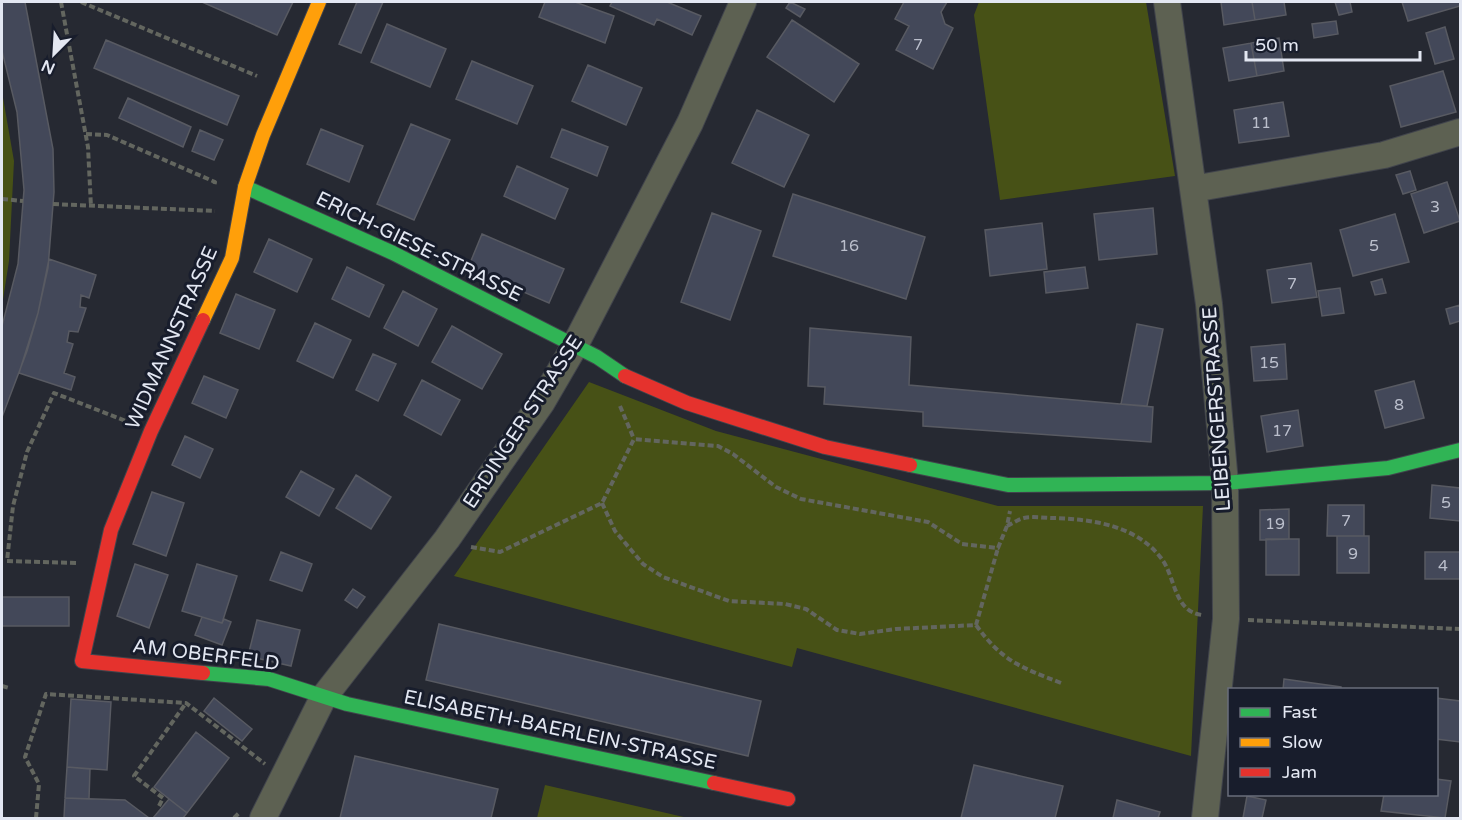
<svg xmlns="http://www.w3.org/2000/svg" width="1462" height="820" font-family="'Varela Round',sans-serif">
  <rect width="100%" height="100%" fill="#262932"/>
  <path fill="#475116" d="M979,2H1146L1175,176L1000,200L974,15Z
    M2,92L14,161L9,261L2,306Z
    M589,382L716,431L998,506H1203L1191,756L797,648L792,667L454,576Z
    M545,785L688,818H537Z"/>
  <path fill="#434859" stroke="#585a62" stroke-width="1.5" d="M2,2H25L53,149L54,192L48,268L38,313L27,351L2,417V326L18,264L24,190L17,112L2,51Z
    M202,2H293L277,35Z
    M357,2H383L361,53L339,44Z
    M545,2H575L614,16L605,43L539,17Z
    M612,2H667L701,16L692,35L657,19L654,25L610,6Z
    M790,2L805,9L800,17L786,8Z
    M904,2H947L941,12L945,24L953,28L933,69L896,50L909,26L895,19Z
    M1221,2H1252L1255,20L1224,25Z
    M1252,2H1284L1286,15L1255,20Z
    M1335,2H1350L1352,12L1339,15Z
    M1402,2H1460V6L1408,21Z
    M792,20L859,64L834,102L767,57Z
    M1336,21L1338,34L1314,38L1312,24Z
    M387,24L446,49L430,87L371,62Z
    M1445,27L1454,59L1435,64L1426,33Z
    M1279,38L1284,71L1257,76L1251,43Z
    M106,40L239,96L227,125L94,68Z
    M1251,43L1257,76L1229,81L1223,48Z
    M472,61L533,86L517,124L456,99Z
    M588,65L642,88L626,125L572,101Z
    M1443,71L1456,112L1401,127L1390,86Z
    M128,98L191,127L183,147L119,118Z
    M1283,102L1289,136L1239,143L1234,110Z
    M757,110L809,135L784,187L732,163Z
    M411,124L450,140L414,220L377,204Z
    M321,129L363,146L349,182L307,164Z
    M562,129L608,147L597,176L551,157Z
    M200,130L223,140L214,160L192,151Z
    M517,166L568,189L555,219L504,196Z
    M1410,171L1416,190L1403,194L1396,175Z
    M1447,182L1460,221L1424,233L1411,194Z
    M793,194L925,237L906,299L773,256Z
    M1153,208L1157,254L1099,260L1094,214Z
    M712,213L761,231L730,320L681,302Z
    M1395,214L1409,262L1353,276L1340,230Z
    M1042,223L1047,269L990,276L985,230Z
    M482,234L564,269L549,303L468,268Z
    M269,239L312,259L297,292L254,272Z
    M49,259L96,275L89,298L81,295L80,307L86,308L78,332L69,331L67,342L73,344L64,373L75,377L71,390L19,373L38,313Z
    M1311,263L1317,297L1272,303L1267,270Z
    M347,267L384,285L369,317L332,299Z
    M1085,267L1088,288L1046,293L1044,272Z
    M1382,279L1386,293L1375,295L1371,282Z
    M1340,288L1344,313L1322,316L1318,291Z
    M403,291L437,309L418,346L384,328Z
    M236,294L275,310L259,349L220,333Z
    M1460,305V321L1450,324L1446,309Z
    M315,323L351,340L333,378L297,361Z
    M1137,324L1163,329L1147,406L1121,404Z
    M452,326L502,354L482,389L432,362Z
    M810,328L911,337L909,385L1153,407L1151,442L923,426V412L824,404L825,387L808,386Z
    M1285,344L1287,379L1254,381L1251,347Z
    M373,354L396,364L378,401L356,390Z
    M204,376L238,390L226,418L192,403Z
    M422,380L460,400L441,435L404,415Z
    M1414,381L1424,418L1385,428L1375,391Z
    M1298,410L1303,446L1267,452L1261,416Z
    M185,436L213,449L200,478L172,465Z
    M301,471L334,489L319,516L286,497Z
    M356,475L391,497L371,529L336,508Z
    M1432,485L1460,488V521L1430,518Z
    M152,492L184,503L166,556L133,544Z
    M1328,505H1364V536H1327Z
    M1289,509V539L1260,540V510Z
    M1337,536H1369V573H1337Z
    M1266,539H1299V575H1266Z
    M281,552L312,564L302,591L270,580Z
    M1425,552H1460V579H1425Z
    M135,564L168,575L149,628L117,616Z
    M197,564L237,576L222,623L182,611Z
    M353,589L365,597L357,608L345,600Z
    M2,597H69V626H2Z
    M202,617L222,623L224,619L231,622L222,645L195,635Z
    M257,620L300,630L291,666L248,656Z
    M439,624L761,701L748,756L426,680Z
    M1284,679L1341,687V690H1283Z
    M214,698L252,729L242,741L204,711Z
    M1436,698L1460,701V742L1436,739Z
    M71,699L111,702L107,770L67,767Z
    M196,732L229,758L187,813L154,787Z
    M355,756L498,789L491,818H340Z
    M974,765L1063,786L1055,818H961Z
    M67,767L90,769L89,799L65,798Z
    M1436,779L1451,781L1445,818L1381,811L1384,794H1436Z
    M1247,796L1266,800L1262,818H1243Z
    M65,798L125,800L149,818H64Z
    M169,799L187,813L183,818H153Z
    M1117,800L1160,812L1158,818H1113Z"/>
  <g fill="none" stroke-linecap="round" stroke-linejoin="round">
    <g stroke="#41444c" stroke-width="28">
      <path id="street" d="M1167,2L1209,304L1225,483L1226,619L1205,818
        M1193,189L1384,155L1460,132
        M263,818L323,698L447,539L542,402L574,347L690,123L743,2"/>
    </g>
    <g stroke="#41444c" stroke-width="16">
      <path id="fast" d="M245,187L393,253L597,357L625,376
        M910,465L1008,485L1225,483L1388,468L1460,450
        M203,673L269,679L347,704L714,783"/>
    </g>
    <g stroke="#41444c" stroke-width="16">
      <path id="slow" d="M203,320L232,258L245,187L263,135L319,2"/>
    </g>
    <g stroke="#41444c" stroke-width="16">
      <path id="jam" d="M625,376L687,403L825,447L910,465
        M203,673L82,661L111,530L151,431L203,320
        M714,783L788,799"/>
    </g>
    <path stroke="#63665f" stroke-width="4" stroke-dasharray="6 3" stroke-linecap="butt" d="M61,2L88,147L91,207
      M81,2L257,76
      M86,134L107,135L215,182L214,187
      M2,199L23,201
      M53,204L215,211
      M620,406L634,439
      M602,503L615,531L643,564L663,577L729,601L785,604L806,609L837,630L860,634L896,629L976,625L998,548
      M1007,526C1013,523 1019,519 1024,518C1033,516 1044,518 1052,518C1091,519 1136,525 1161,558C1176,577 1173,611 1202,615
      M471,547L500,552L602,503L634,439L718,446L733,454L776,487L801,499L928,522L962,544L998,548L1007,526L1010,511
      M76,563L7,561L13,506L27,452L54,393L126,421
      M1248,620L1460,629
      M976,625C1002,661 1020,667 1061,683
      M2,686L9,688
      M159,806L163,798L134,776L186,703
      M36,818L39,784L25,757L46,694L186,703L265,764
      M234,818L240,812"/>
    <use href="#street" stroke="#5d6152" stroke-width="26"/>
    <use href="#fast" stroke="#30b455" stroke-width="14"/>
    <use href="#slow" stroke="#ff9f0a" stroke-width="14"/>
    <use href="#jam" stroke="#e5322d" stroke-width="14"/>
  </g>
  <g text-anchor="middle" dominant-baseline="central" stroke-width="6" stroke-linejoin="round" paint-order="stroke">
    <g font-size="16" fill="#bbbfcc">
      <text x="918" y="45">7</text>
      <text x="1261" y="123">11</text>
      <text x="1435" y="207">3</text>
      <text x="849" y="246">16</text>
      <text x="1374" y="246">5</text>
      <text x="1292" y="284">7</text>
      <text x="1269" y="363">15</text>
      <text x="1399" y="405">8</text>
      <text x="1282" y="431">17</text>
      <text x="1446" y="503">5</text>
      <text x="1346" y="521">7</text>
      <text x="1275" y="524">19</text>
      <text x="1353" y="554">9</text>
      <text x="1443" y="566">4</text>
    </g>
    <g font-size="20" fill="#e3e7f2" stroke="#181d2c">
      <text transform="translate(419 247) rotate(26)">ERICH-GIESE-STRASSE</text>
      <text transform="translate(172 338) rotate(-66)">WIDMANNSTRASSE</text>
      <text transform="translate(1217 409) rotate(-94)">LEIBENGERSTRASSE</text>
      <text transform="translate(523 422) rotate(-57)">ERDINGER STRASSE</text>
      <text transform="translate(206 655) rotate(7)">AM OBERFELD</text>
      <text transform="translate(560 730) rotate(12)">ELISABETH-BAERLEIN-STRASSE</text>
    </g>
  </g>
  <rect width="1462" height="820" fill="none" stroke="#e3e7f2" stroke-width="6"/>
  <rect x="1228" y="688" width="210" height="108" fill="#181d2c" stroke="#696e7b" stroke-width="1.5"/>
  <rect x="1240" y="708" width="30" height="9" fill="#30b455" stroke="#696e7b" stroke-width="1.5"/>
  <text x="1282" y="718" font-size="18" fill="#e3e7f2">Fast</text>
  <rect x="1240" y="738" width="30" height="9" fill="#ff9f0a" stroke="#696e7b" stroke-width="1.5"/>
  <text x="1282" y="748" font-size="18" fill="#e3e7f2">Slow</text>
  <rect x="1240" y="768" width="30" height="9" fill="#e5322d" stroke="#696e7b" stroke-width="1.5"/>
  <text x="1282" y="778" font-size="18" fill="#e3e7f2">Jam</text>
  <g transform="translate(54 54) rotate(204)" stroke="#181d2c" stroke-width="4.5" paint-order="stroke">
  <path d="M0-4.5L10 22L0 15L-10 22Z" fill="#e3e7f2"/>
  <text y="-9" font-size="16" font-weight="bold" text-anchor="middle" fill="#e3e7f2">N</text>
  </g>
  <path d="M1246 51v9h174v-9" fill="none" stroke="#e3e7f2" stroke-width="3"/>
  <text x="1255" y="51" font-size="18" fill="#e3e7f2" stroke="#181d2c" stroke-width="4.5" paint-order="stroke">50 m</text>
</svg>
